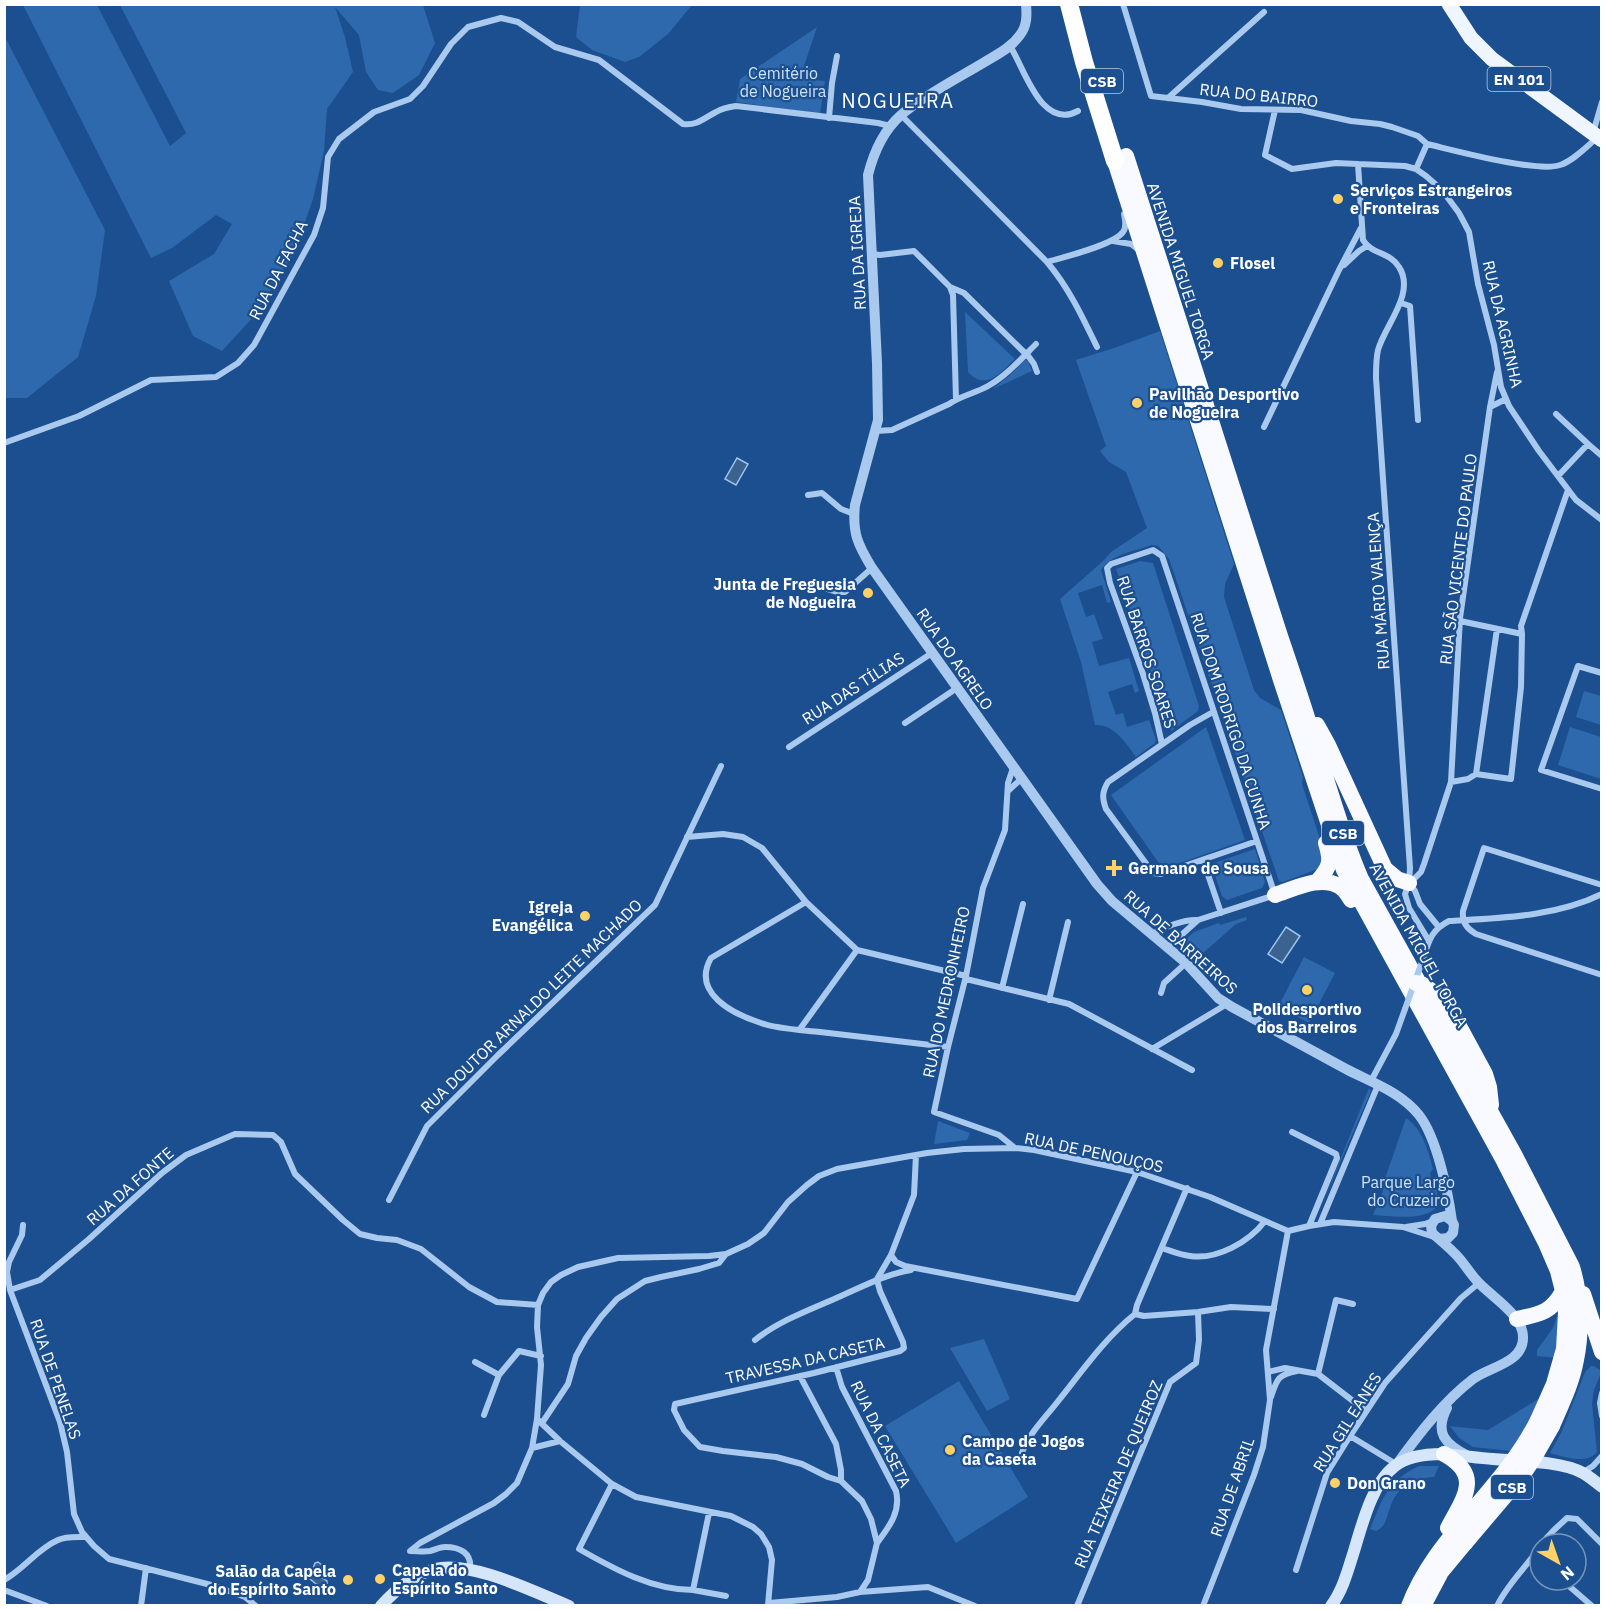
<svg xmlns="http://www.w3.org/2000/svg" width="1606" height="1610" font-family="'IBM Plex Sans',sans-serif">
  <rect width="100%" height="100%" fill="#1b4f8f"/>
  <path fill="#2e69ad" d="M23,5H97L170,146L186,133L120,5H423L435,43L419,75L393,93L378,90L366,72L359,35L335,7L345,37L353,72L327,109L324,151L313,199L295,251L256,314L222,351L193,336L169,281L214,254L232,224L216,215L172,248L151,258Z
    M580,5V4L692,5L668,34L639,57L625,62L592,50L576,37Z
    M817,27L804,66L814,68L813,80L825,81L820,114L736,102L740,79Z
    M5,37L105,230L96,296L78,357L27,398H5Z
    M965,312L1015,359C1001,372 986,392 968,372Z
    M1160,331L1234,564L1225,584L1224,597L1254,690L1260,698L1281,710L1303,777L1302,784L1324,851V859L1318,869L1283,882L1279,881L1169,559L1158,546L1152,545C1135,551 1111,554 1101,570L1111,602L1107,603L1102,585L1078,593L1086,617L1094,614L1103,639L1092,642L1099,666L1129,658L1139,691L1135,693L1132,684L1108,692L1116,715L1123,713L1127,727L1149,720L1156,740L1155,743L1136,757C1126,743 1114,724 1095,725L1081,662L1060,599L1103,561L1111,552L1147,528L1126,472L1109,462L1100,451L1106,446L1076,360L1117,347Z
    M1025,360L1028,361L1032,371L993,389L1008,377Z
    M1140,561L1153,563L1199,706L1198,711L1171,731L1116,569Z
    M1584,691L1601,696V725L1576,717Z
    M1206,727L1245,840L1163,869L1111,795Z
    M1570,727L1601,737V779L1558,765Z
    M1255,849L1265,882L1262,888L1227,900L1222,896L1211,864Z
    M1246,917L1247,920L1236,924L1194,961C1187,955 1180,952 1183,942L1194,932L1219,923L1220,925Z
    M1304,957L1335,973L1309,1023L1278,1007Z
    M1369,1088L1371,1091L1321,1207Z
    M1406,1118C1423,1130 1428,1150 1433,1169L1430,1173L1431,1180L1435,1183L1439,1204C1429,1222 1391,1216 1373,1215L1383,1191L1381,1190Z
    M938,1121L970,1133L967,1140L934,1144Z
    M1558,1313L1557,1358L1537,1356V1350L1553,1328Z
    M984,1339L1010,1399L987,1411L950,1348Z
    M1591,1366H1594L1601,1371V1373L1594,1390L1592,1404L1597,1452C1587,1465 1564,1457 1550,1453L1562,1431L1585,1372Z
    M959,1381L1028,1497L956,1543L885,1426Z
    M1540,1398L1531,1421L1512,1451L1473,1447L1459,1438L1450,1426L1488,1430Z
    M1419,1466H1439L1434,1477C1413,1478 1396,1487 1390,1508C1386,1517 1387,1526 1376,1531L1370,1529C1383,1498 1387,1481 1419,1466Z"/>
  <path fill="#3c6290" stroke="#9cc4f0" stroke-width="1.5" d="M737,458L748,464L736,485L725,479Z
    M1286,927L1300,936L1282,963L1268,954Z
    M318,1562L322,1565L321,1577L327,1581V1586L324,1588L316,1584L310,1579V1576L315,1563Z"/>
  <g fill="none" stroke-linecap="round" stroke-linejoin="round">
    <path stroke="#a9c9ee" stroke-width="6" d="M1123,4L1151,96L1202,102L1241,109L1301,110L1351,121L1380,124L1392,127L1418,136L1427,144C1453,150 1537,173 1560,165C1573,161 1586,147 1597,138
      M1010,46C1024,67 1041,131 1078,111
      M1168,98L1264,12
      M1275,110L1265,155L1292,169L1336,163L1358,164
      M901,115L1047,262C1064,257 1114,245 1123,232C1127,227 1125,220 1124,214
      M829,118L832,83L837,56
      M1593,133L1602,102
      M1416,169L1427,144
      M1113,241L1131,244L1140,251
      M872,254L880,255L914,251L950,287L953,295L956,399
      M1047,262C1069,288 1082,316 1097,347
      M1344,265L1359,251L1367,246
      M950,287L964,293L1029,357L1034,364L1037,372
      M1401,303L1410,306L1418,420
      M1490,407L1506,399
      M1556,414L1588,444
      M1264,427L1339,270L1361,228
      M876,431L892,430L949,404C960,396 976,393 988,386C1006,376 1021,359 1036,344
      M4,443L79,416L151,380L216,377L238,363L254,345L314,235L323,208L328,157L339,139L374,112L410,99L423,86L451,44L468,27L501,18L518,22L555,47L599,60L683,124C697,126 704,118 716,112C723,108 729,107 736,106L878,123L890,126
      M1558,476L1588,444L1602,456
      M808,495L822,493L841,509L854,514
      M810,584L838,592H845L872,568
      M1522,634L1521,626L1568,490
      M1602,673L1578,666L1541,770L1602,789
      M1213,712L1190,725L1108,782C1102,792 1102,798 1106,809L1153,873L1161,874L1257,841
      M905,723L957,688
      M1162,744L1155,713L1143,674L1110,583L1107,568L1111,564L1153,550L1162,556L1275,895L1198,920L1168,947
      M789,747L932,653
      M1013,768L1008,783L1005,830L983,888L966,976L948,1047L934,1112L999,1135L1015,1148
      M1476,774L1497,629
      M1451,782L1468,779L1476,774L1511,779L1521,687L1522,634L1460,621
      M1008,791L1021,779
      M687,837L723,834L743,837L762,848L806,902L857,950L966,976
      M1203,860L1221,913
      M1410,883L1421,872L1424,864L1451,782L1460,618L1490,407L1497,372
      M1410,884L1415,891L1420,904L1438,926
      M1602,885L1484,848L1463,911C1462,922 1466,928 1476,934L1602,975
      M806,902L711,958C691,993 733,1014 761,1023C777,1029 803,1030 820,1032C863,1037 905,1042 948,1047
      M1152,934C1166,927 1183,919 1198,920
      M1429,941L1409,908L1405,894L1409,883L1410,868L1376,378C1376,369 1376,358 1378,350C1385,325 1416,293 1399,267C1390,252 1371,254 1363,240L1358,164L1405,166L1416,169L1426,176L1442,190L1459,213L1469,232L1478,284L1494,345L1501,387L1509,406L1539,451L1576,500L1602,520
      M1423,959C1429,941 1431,930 1449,921C1500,918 1555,917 1602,894
      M966,979L1069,1004L1192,1070
      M1002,988L1023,904
      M1161,993L1164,983L1186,963
      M1049,1000L1068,922
      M800,1029L857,950
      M1152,1049L1227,1004
      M1371,1081L1396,1034L1405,1009
      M1292,1132L1336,1154L1337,1158L1309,1226
      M389,1200L427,1126L498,1055L655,905L721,766
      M1320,1224L1378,1085
      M23,1225L22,1235L9,1262L7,1272L10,1290L60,1422L67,1452L74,1514L82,1532L94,1546L109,1559L215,1586L245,1597L256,1606
      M1406,1227L1425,1224L1433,1221
      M1162,1248C1171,1251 1180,1255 1190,1256C1217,1260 1249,1242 1265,1221
      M891,1255L896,1262L905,1266L1077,1299L1137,1172
      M877,1279L891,1255L914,1195L916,1155
      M10,1290L40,1280L89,1239L162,1173L186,1155L235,1134L273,1135L281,1142L295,1174L343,1220L360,1234L377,1238L397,1240L421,1249L469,1287L497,1302L538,1305
      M1135,1314L1144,1316L1198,1312L1231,1307L1274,1309
      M755,1340C780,1320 812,1309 841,1296C864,1286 886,1274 911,1270
      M475,1362L499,1375L519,1351L541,1356
      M836,1367L842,1387L896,1491C901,1512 889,1527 877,1543
      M1268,1372L1285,1368L1318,1374L1366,1411
      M1318,1374L1336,1300L1353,1304
      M800,1376L836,1444L841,1470V1481
      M1602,1393L1600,1403L1602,1416
      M1271,1397C1277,1379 1277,1375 1297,1371
      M484,1415L499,1375
      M537,1419L560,1441L612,1484L636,1497L731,1516L753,1527L761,1534L769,1547L772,1560L768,1605
      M542,1423L568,1384L576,1356L586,1338L601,1317L617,1299L645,1281L661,1277L699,1269L719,1263L726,1254
      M1350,1436L1396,1464
      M532,1448L560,1441
      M1022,1453C1029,1433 1046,1417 1059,1400C1083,1370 1105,1338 1135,1314L1137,1305L1187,1188
      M1582,1473L1593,1466L1602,1456
      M612,1484L579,1549C614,1569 652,1590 693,1590L709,1513
      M1541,1544L1554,1530L1567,1518L1577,1519L1602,1544
      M470,1569C472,1553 460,1547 445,1547C440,1547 435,1550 430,1551C424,1552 417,1551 410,1551L420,1543L494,1503L506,1494L517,1483L532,1448L537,1419L541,1365L537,1327L538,1305L543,1293L551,1282L561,1275L578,1267L618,1258L709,1256L726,1254L748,1244L764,1233L788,1202L807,1185L819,1176L837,1169L927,1153L964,1149L1015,1148L1034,1150L1137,1172L1210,1197L1288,1231L1309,1226L1334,1222L1403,1227L1434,1237
      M1296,1570L1327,1473L1350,1436L1385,1383L1461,1298L1479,1283
      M4,1580C24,1569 37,1549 58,1540C66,1536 77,1537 86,1537
      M1562,1580L1592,1606
      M4,1590L47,1606
      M693,1590L726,1596
      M860,1592L928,1587L975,1606
      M769,1603L837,1597L860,1592L868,1580L877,1543L871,1519L862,1501L841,1481L828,1477L802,1464L776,1457L723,1451L700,1447L684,1430L674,1410L675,1404L814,1373L900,1351L904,1348L903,1342L880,1291L877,1280
      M141,1606L146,1568
      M1077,1606L1170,1382L1196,1363L1199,1340L1198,1312
      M1203,1606L1254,1475L1263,1447L1270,1400L1266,1350L1288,1231
      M1497,1606C1508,1583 1527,1567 1540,1546"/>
    <path stroke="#a9c9ee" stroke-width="10" d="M1026,4C1027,16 1027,26 1020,35C1011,48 996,55 983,63C958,78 923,96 901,115C883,131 874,151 868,175L877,363L878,420L855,505C852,533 858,545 872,568L1097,884L1112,901L1186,963L1218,998L1232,1007C1270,1028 1308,1048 1346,1069C1371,1082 1401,1092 1419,1115C1437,1138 1448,1192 1452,1221L1454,1225L1453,1233L1448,1238L1439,1239L1432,1233L1431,1226L1435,1219L1445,1216L1452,1221
      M1447,1408C1434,1433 1445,1444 1468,1456
      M1397,1464C1418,1435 1444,1401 1473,1379C1489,1367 1523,1363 1523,1338C1524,1316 1492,1297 1479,1283C1471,1275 1466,1266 1459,1258C1453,1251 1446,1245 1439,1239"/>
    <path stroke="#d6e6fa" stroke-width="12" d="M381,1606C396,1589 413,1575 435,1569C471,1560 534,1592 569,1606
      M1331,1606C1343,1590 1348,1570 1354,1551C1362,1525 1372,1483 1395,1466C1407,1456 1428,1454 1443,1454C1460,1455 1477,1458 1493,1459C1518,1461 1562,1461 1583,1473C1590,1477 1596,1482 1602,1487"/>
    <path stroke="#f0f6ff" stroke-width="15" d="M1449,4L1471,38L1492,59L1602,140"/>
    <path stroke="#f8faff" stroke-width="16" d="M1126,156L1280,636C1294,677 1308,718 1320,760C1333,800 1344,840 1361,879L1515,1156L1572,1267C1581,1296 1582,1331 1576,1360C1572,1383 1561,1405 1552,1426
      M1115,161L1281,680L1344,870L1504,1161L1546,1243L1558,1271L1563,1291L1566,1313L1564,1349L1554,1384L1538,1420
      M1317,725L1328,745L1385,869L1397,879L1409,883
      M1317,882C1330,867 1332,862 1326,843
      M1275,895C1294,889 1320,875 1339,886C1345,889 1348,895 1351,900
      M1423,985L1439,996L1447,1004L1485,1074L1489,1087L1491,1105
      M1583,1294L1602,1352
      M1517,1319C1540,1314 1551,1313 1563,1291
      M1444,1454C1483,1475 1464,1498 1448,1528
      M1409,1606C1424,1566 1452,1535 1478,1504
      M1423,1606L1441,1572L1465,1543"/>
    <path stroke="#fff" stroke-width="18" d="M1069,4L1084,62L1115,161"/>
    <path stroke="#a9c9ee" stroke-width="6" d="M1405,1009L1423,959"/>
    <path stroke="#f8faff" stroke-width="16" d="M1416,983L1423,985
      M1478,1504C1501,1477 1522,1452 1538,1420
      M1465,1543L1521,1477L1532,1461L1552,1426"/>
  </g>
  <g fill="#ffd166" stroke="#1b4f8f" stroke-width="2">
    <circle cx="1338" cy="199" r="6"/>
    <circle cx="1218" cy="263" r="6"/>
    <circle cx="1137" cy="403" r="6"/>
    <circle cx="868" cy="593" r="6"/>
    <path d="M1111 859h6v6h6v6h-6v6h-6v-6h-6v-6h6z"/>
    <circle cx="585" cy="916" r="6"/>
    <circle cx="1307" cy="990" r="6"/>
    <circle cx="950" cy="1450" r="6"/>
    <circle cx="1335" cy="1483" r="6"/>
    <circle cx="380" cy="1579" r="6"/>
    <circle cx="348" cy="1580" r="6"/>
  </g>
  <g text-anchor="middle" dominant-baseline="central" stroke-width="4.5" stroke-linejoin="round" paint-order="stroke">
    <g fill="#1b4f8f" stroke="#bbcadd" stroke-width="1.5">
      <rect x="1487.5" y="67" width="63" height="24" rx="4.5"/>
      <rect x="1081" y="69" width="42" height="24" rx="4.5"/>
      <rect x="1322" y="821" width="42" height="24" rx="4.5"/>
      <rect x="1491" y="1475" width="42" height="24" rx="4.5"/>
    </g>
    <g font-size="15" font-weight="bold" fill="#fff">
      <text x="1519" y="79">EN 101</text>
      <text x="1102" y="81">CSB</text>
      <text x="1343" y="833">CSB</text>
      <text x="1512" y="1487">CSB</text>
    </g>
    <g font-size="16" fill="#cfe3fa" stroke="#1b4f8f">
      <text x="783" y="73">Cemitério<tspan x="783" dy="18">de Nogueira</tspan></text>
      <text x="1408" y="1182">Parque Largo<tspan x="1408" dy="18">do Cruzeiro</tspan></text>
    </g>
    <g font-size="16" fill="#fff" stroke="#1b4f8f">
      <text transform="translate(1259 95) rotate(6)">RUA DO BAIRRO</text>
      <text transform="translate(857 253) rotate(-93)">RUA DA IGREJA</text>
      <text transform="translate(278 270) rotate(-63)">RUA DA FACHA</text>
      <text transform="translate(1181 271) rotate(72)">AVENIDA MIGUEL TORGA</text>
      <text transform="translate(1503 324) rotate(77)">RUA DA AGRINHA</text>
      <text transform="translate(1458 559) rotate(-83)">RUA SÃO VICENTE DO PAULO</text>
      <text transform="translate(1378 591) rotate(-94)">RUA MÁRIO VALENÇA</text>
      <text transform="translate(1147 652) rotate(72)">RUA BARROS SOARES</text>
      <text transform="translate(955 659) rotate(55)">RUA DO AGRELO</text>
      <text transform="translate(853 688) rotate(-33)">RUA DAS TÍLIAS</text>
      <text transform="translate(1231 721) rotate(72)">RUA DOM RODRIGO DA CUNHA</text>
      <text transform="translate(1181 942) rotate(42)">RUA DE BARREIROS</text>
      <text transform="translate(1419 945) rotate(61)">AVENIDA MIGUEL TORGA</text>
      <text transform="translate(946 992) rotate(-78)">RUA DO MEDRONHEIRO</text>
      <text transform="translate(531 1006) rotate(-44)">RUA DOUTOR ARNALDO LEITE MACHADO</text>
      <text transform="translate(1094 1152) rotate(12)">RUA DE PENOUÇOS</text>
      <text transform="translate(130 1186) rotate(-41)">RUA DA FONTE</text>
      <text transform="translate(805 1360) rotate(-13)">TRAVESSA DA CASETA</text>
      <text transform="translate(56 1379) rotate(71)">RUA DE PENELAS</text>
      <text transform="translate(1347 1422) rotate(-58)">RUA GIL EANES</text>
      <text transform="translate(881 1434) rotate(64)">RUA DA CASETA</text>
      <text transform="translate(1118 1474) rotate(-67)">RUA TEIXEIRA DE QUEIROZ</text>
      <text transform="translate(1232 1487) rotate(-71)">RUA DE ABRIL</text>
    </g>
    <g font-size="16" font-weight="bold" fill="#fff" stroke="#1b4f8f" text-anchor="start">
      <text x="1350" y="190">Serviços Estrangeiros<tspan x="1350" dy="18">e Fronteiras</tspan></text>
      <text x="1230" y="263">Flosel</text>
      <text x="1149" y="394">Pavilhão Desportivo<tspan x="1149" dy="18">de Nogueira</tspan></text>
      <text x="856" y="584" text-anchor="end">Junta de Freguesia<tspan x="856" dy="18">de Nogueira</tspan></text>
      <text x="1128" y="868">Germano de Sousa</text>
      <text x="573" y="907" text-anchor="end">Igreja<tspan x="573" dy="18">Evangélica</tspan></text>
      <text x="1307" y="1009" text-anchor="middle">Polidesportivo<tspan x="1307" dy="18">dos Barreiros</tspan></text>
      <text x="962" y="1441">Campo de Jogos<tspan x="962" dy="18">da Caseta</tspan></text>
      <text x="1347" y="1483">Don Grano</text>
      <text x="392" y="1570">Capela do<tspan x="392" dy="18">Espírito Santo</tspan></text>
      <text x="336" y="1571" text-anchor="end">Salão da Capela<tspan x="336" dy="18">do Espírito Santo</tspan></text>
    </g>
    <g font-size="20" letter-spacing="1.5" fill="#fff" stroke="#1b4f8f">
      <text x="898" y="100">NOGUEIRA</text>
    </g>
  </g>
  <rect width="1606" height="1610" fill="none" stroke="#ffffff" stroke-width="12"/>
  <g transform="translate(1558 1562) rotate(140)"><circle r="28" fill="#1b4f8f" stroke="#7695bc" stroke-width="1.5"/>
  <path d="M0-4.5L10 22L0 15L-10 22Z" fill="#ffd166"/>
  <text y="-9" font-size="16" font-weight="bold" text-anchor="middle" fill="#ffffff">N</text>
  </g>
</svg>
